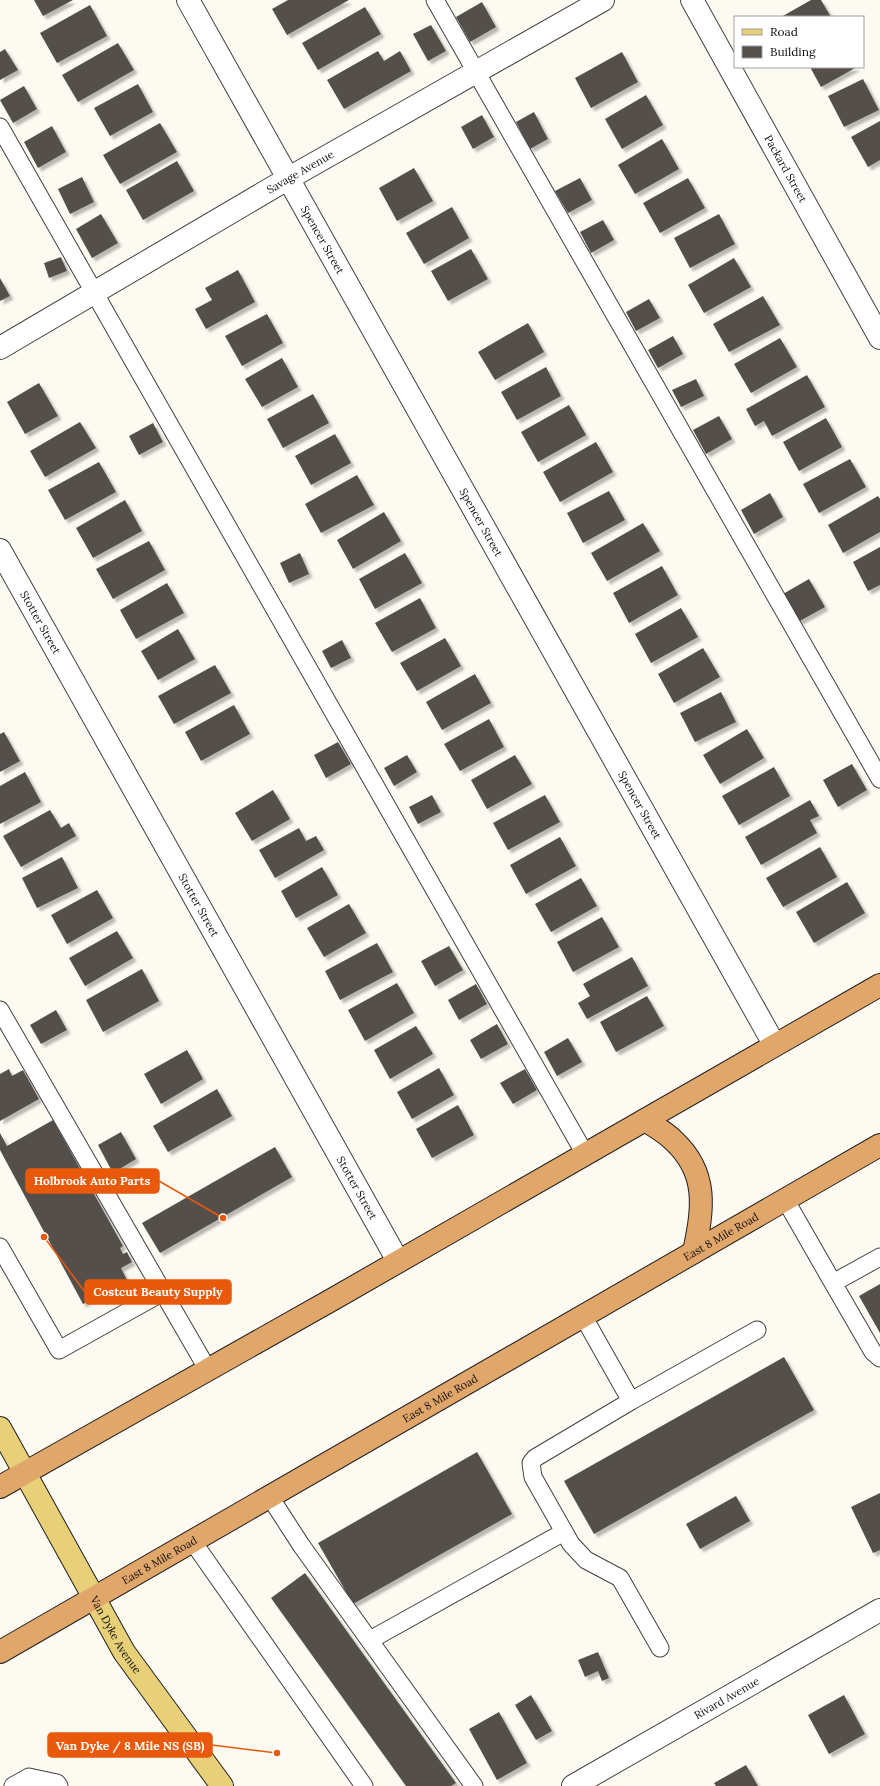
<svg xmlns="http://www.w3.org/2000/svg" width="880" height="1786" font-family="Lora,serif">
  <defs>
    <filter id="shadow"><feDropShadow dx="3.5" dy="3.5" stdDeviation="1" flood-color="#0004"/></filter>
  </defs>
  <rect width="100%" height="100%" fill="#fdfbf1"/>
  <path fill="#55504c" filter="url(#shadow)" d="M34,0H73L43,16Z
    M288,0H349L287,35L272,9Z
    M811,0H821L831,17H781Z
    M482,2L496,27L470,42L456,17Z
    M90,5L107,36L57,63L40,33Z
    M365,7L381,34L318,70L302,43Z
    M431,25L446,51L428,61L413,34Z
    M118,43L134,70L78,102L62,75Z
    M5,49L18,70L0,80V52Z
    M378,51L384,61L400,51L411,71L344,109L327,80Z
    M622,52L638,82L591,108L575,78Z
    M810,67H857L821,87Z
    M863,79L879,110L844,127L828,96Z
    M138,84L153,112L110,136L94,108Z
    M24,86L37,109L13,123L0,100Z
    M646,95L663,125L622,149L605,119Z
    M534,112L548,139L530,149L516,122Z
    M482,115L494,137L473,149L461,127Z
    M880,121V160L868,167L851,137Z
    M160,123L177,152L120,184L103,155Z
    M52,126L66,152L38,168L24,142Z
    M662,139L679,169L635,194L618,165Z
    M177,161L194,191L143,220L126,190Z
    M414,168L433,201L397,221L379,188Z
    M82,177L94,202L70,214L58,189Z
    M580,178L592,200L568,213L555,191Z
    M688,178L705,208L660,233L643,203Z
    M452,207L469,238L424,264L406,233Z
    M101,214L118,243L92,258L76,229Z
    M719,214L735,244L690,268L674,238Z
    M603,220L614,240L591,253L580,232Z
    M471,249L488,279L448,301L431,271Z
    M61,257L67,271L49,278L44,263Z
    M734,258L751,287L704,313L688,285Z
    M238,270L255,302L206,329L195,309L212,300L205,288Z
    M0,278L10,296L0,301Z
    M763,296L780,325L729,352L713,324Z
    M649,299L660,318L636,331L626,312Z
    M267,314L283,343L242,366L225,336Z
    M528,323L544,352L495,380L478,352Z
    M673,336L683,354L658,368L648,350Z
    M780,338L797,367L751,393L734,364Z
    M282,358L298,387L262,407L245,379Z
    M546,367L561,396L517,420L501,392Z
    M807,375L825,407L772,436L764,421L755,426L746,409Z
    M696,379L704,396L681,407L672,390Z
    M39,383L58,416L25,434L7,402Z
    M313,394L329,423L283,448L267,419Z
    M569,405L586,435L538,462L521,432Z
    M719,416L732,439L706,454L693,430Z
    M826,418L842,447L799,471L783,442Z
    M80,422L96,448L45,477L30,451Z
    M153,423L163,442L139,455L129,436Z
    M335,434L351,463L311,485L295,456Z
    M596,442L613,472L560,502L543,472Z
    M850,459L866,487L819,513L803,484Z
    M99,462L116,492L65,520L48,490Z
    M357,475L374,505L321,533L305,504Z
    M609,491L625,520L583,543L567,513Z
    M770,493L783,517L754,534L741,510Z
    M878,496L880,499V532L843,553L828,525Z
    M125,500L142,531L93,558L76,528Z
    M384,512L401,541L353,569L337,540Z
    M643,523L660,551L607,581L591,553Z
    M149,541L165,570L113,599L96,569Z
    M880,547V585L868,591L853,562Z
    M300,553L309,574L289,583L280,563Z
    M405,553L422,583L375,609L359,579Z
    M662,566L678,595L629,623L613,593Z
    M809,579L825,607L798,622L783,594Z
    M167,583L184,613L136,639L120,610Z
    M420,598L436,628L392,652L375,623Z
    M681,608L698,637L651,663L635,634Z
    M178,629L195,659L158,680L141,651Z
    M445,638L461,666L417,691L400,663Z
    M342,640L351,658L331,668L322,651Z
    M703,648L720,677L674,703L658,674Z
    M215,665L231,693L174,724L158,696Z
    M475,674L491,703L442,730L426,702Z
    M721,692L736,722L695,742L680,713Z
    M234,705L250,734L201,761L185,732Z
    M489,719L504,747L460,771L444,744Z
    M747,729L764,758L720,784L703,755Z
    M4,732L20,761L0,772V734Z
    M338,742L351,764L326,778L314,755Z
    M407,755L417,772L394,786L384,768Z
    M515,755L532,784L487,809L471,780Z
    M852,764L867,790L838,807L823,780Z
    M774,767L790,796L739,825L722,796Z
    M25,772L41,802L0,824V786Z
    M273,790L290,819L252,841L235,813Z
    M432,795L441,812L418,824L409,807Z
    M545,795L560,822L508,850L493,823Z
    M810,800L819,816L810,820L817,833L761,865L745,837Z
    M50,810L61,828L69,823L76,836L21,867L3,836Z
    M299,828L306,841L316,836L324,850L275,878L259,850Z
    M560,837L576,866L526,894L510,865Z
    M820,847L837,877L783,907L766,878Z
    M62,857L78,888L37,908L22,878Z
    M322,867L338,895L296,918L281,891Z
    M581,878L597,906L551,932L535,904Z
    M847,882L865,913L814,943L796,912Z
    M97,890L113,918L67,944L51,915Z
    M349,904L366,933L324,957L307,928Z
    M602,917L619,947L573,972L557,942Z
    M117,931L133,958L85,986L69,958Z
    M377,943L393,972L340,1000L325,971Z
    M449,946L463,970L435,986L421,961Z
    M632,957L648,986L587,1019L578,1003L590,996L583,984Z
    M142,969L159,1001L103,1032L86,1000Z
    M397,983L414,1013L365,1041L348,1010Z
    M476,984L487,1004L459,1020L448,1000Z
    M647,996L664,1026L616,1052L600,1022Z
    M56,1010L67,1030L41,1044L30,1025Z
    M497,1024L508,1044L481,1059L470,1040Z
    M416,1026L433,1054L390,1079L374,1050Z
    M568,1038L582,1062L557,1076L544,1052Z
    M187,1050L203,1079L161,1104L144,1074Z
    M439,1068L454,1095L412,1119L397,1092Z
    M9,1069L12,1076L23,1070L39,1099L0,1121V1074Z
    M525,1069L537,1090L513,1104L500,1083Z
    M217,1089L232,1116L168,1152L153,1126Z
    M458,1105L474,1135L432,1158L416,1129Z
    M53,1120L123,1246L120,1248L123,1254L127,1252L132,1262L121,1268L127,1280L83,1304L0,1150V1133L7,1146Z
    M121,1132L136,1159L113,1173L98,1145Z
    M275,1147L292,1177L160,1253L142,1223Z
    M880,1284V1333L859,1296Z
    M784,1357L814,1410L594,1534L564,1481Z
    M477,1452L512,1514L353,1604L318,1543Z
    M880,1493V1550L873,1553L851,1507Z
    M736,1496L750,1521L700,1549L686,1524Z
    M305,1573L456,1783L451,1786H406L271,1598Z
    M598,1652L609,1678L602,1681L598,1671L585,1677L578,1660Z
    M531,1695L552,1731L536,1740L515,1705Z
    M844,1695L865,1734L829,1754L808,1715Z
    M499,1712L527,1763L497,1780L469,1729Z
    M746,1765L758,1786H716L714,1783Z"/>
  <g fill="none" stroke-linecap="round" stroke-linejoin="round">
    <g stroke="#414141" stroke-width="19">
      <path id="lane" d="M435,0L880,779
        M0,127L585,1154
        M0,1010L208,1370
        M786,1201L833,1283L880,1257
        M0,1247L59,1350L163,1292
        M833,1283L873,1352L880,1358
        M583,1316L631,1401L535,1458L531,1463L533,1477L571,1544L586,1560L620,1578L660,1648
        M631,1401L757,1330
        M270,1497L301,1545L474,1786
        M193,1542L364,1786
        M370,1640L564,1532
        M13,1786L29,1777L57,1783L59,1786"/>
    </g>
    <g stroke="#414141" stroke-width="24">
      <g id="street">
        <path id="s1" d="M188,0L774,1044"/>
        <path id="s2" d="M692,0L880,338"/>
        <path id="s3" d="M0,348L289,178L603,0"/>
        <path id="s4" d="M0,550L398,1261"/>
        <path id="s5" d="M573,1786L880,1610"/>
      </g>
    </g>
    <g stroke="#1f1f1f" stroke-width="24">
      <g id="primary">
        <path id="s6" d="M0,1428L124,1652L222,1786"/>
      </g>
    </g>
    <g stroke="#1f1f1f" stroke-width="24">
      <g id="highway">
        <path d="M645,1120C654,1126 665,1132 673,1140C709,1173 703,1209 694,1252"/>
        <path d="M0,1487L335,1298L880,985"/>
        <path id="s7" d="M0,1652L880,1145"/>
      </g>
    </g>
    <use href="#lane" stroke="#fff" stroke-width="17"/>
    <use href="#street" stroke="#fff" stroke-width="22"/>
    <use href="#primary" stroke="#e7d077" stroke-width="22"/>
    <use href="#highway" stroke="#e1a66a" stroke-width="22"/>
  </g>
  <g text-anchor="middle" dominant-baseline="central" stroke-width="4" stroke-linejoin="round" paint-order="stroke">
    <g font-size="11" fill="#0e0e0e" stroke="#fff">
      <text stroke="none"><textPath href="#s2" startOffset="193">Packard Street</textPath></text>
      <text stroke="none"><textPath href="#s3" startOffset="348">Savage Avenue</textPath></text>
      <text stroke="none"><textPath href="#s1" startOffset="275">Spencer Street</textPath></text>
      <text stroke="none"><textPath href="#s1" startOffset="599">Spencer Street</textPath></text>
      <text stroke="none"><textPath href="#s4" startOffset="83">Stotter Street</textPath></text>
      <text stroke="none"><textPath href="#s1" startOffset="923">Spencer Street</textPath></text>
      <text stroke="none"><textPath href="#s4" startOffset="407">Stotter Street</textPath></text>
      <text stroke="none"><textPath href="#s4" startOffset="731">Stotter Street</textPath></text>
      <text stroke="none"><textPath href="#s7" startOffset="832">East 8 Mile Road</textPath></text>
      <text stroke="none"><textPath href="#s7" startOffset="508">East 8 Mile Road</textPath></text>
      <text stroke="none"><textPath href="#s7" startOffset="184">East 8 Mile Road</textPath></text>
      <text stroke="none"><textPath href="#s6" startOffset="237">Van Dyke Avenue</textPath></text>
      <text stroke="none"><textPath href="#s5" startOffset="177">Rivard Avenue</textPath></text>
    </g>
  </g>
  <path fill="none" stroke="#e8590c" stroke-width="1.5" d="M223 1218L159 1181M44 1237L85 1292M277 1753L212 1745"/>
  <g fill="#e8590c" stroke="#fff" stroke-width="1.5">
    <circle cx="223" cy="1218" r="4"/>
    <circle cx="44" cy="1237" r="4"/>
    <circle cx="277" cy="1753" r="4"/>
  </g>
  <g fill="#e8590c" stroke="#e8590c" stroke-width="1.5">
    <rect x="26" y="1169" width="133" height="24" rx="4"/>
    <rect x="85" y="1280" width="146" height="24" rx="4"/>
    <rect x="48" y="1733" width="164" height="24" rx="4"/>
  </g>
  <g font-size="12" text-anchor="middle" font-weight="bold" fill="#fff">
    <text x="92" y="1185">Holbrook Auto Parts</text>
    <text x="158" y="1296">Costcut Beauty Supply</text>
    <text x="130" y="1750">Van Dyke / 8 Mile NS (SB)</text>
  </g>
  <rect x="734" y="16" width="130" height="52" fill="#ffffff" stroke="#9f9f9f"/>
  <rect x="742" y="29" width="20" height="6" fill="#e7d077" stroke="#9f9f9f"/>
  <text x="770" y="36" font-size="12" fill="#0e0e0e">Road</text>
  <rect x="742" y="46" width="20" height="12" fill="#55504c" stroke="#9f9f9f"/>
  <text x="770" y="56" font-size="12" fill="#0e0e0e">Building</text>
</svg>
